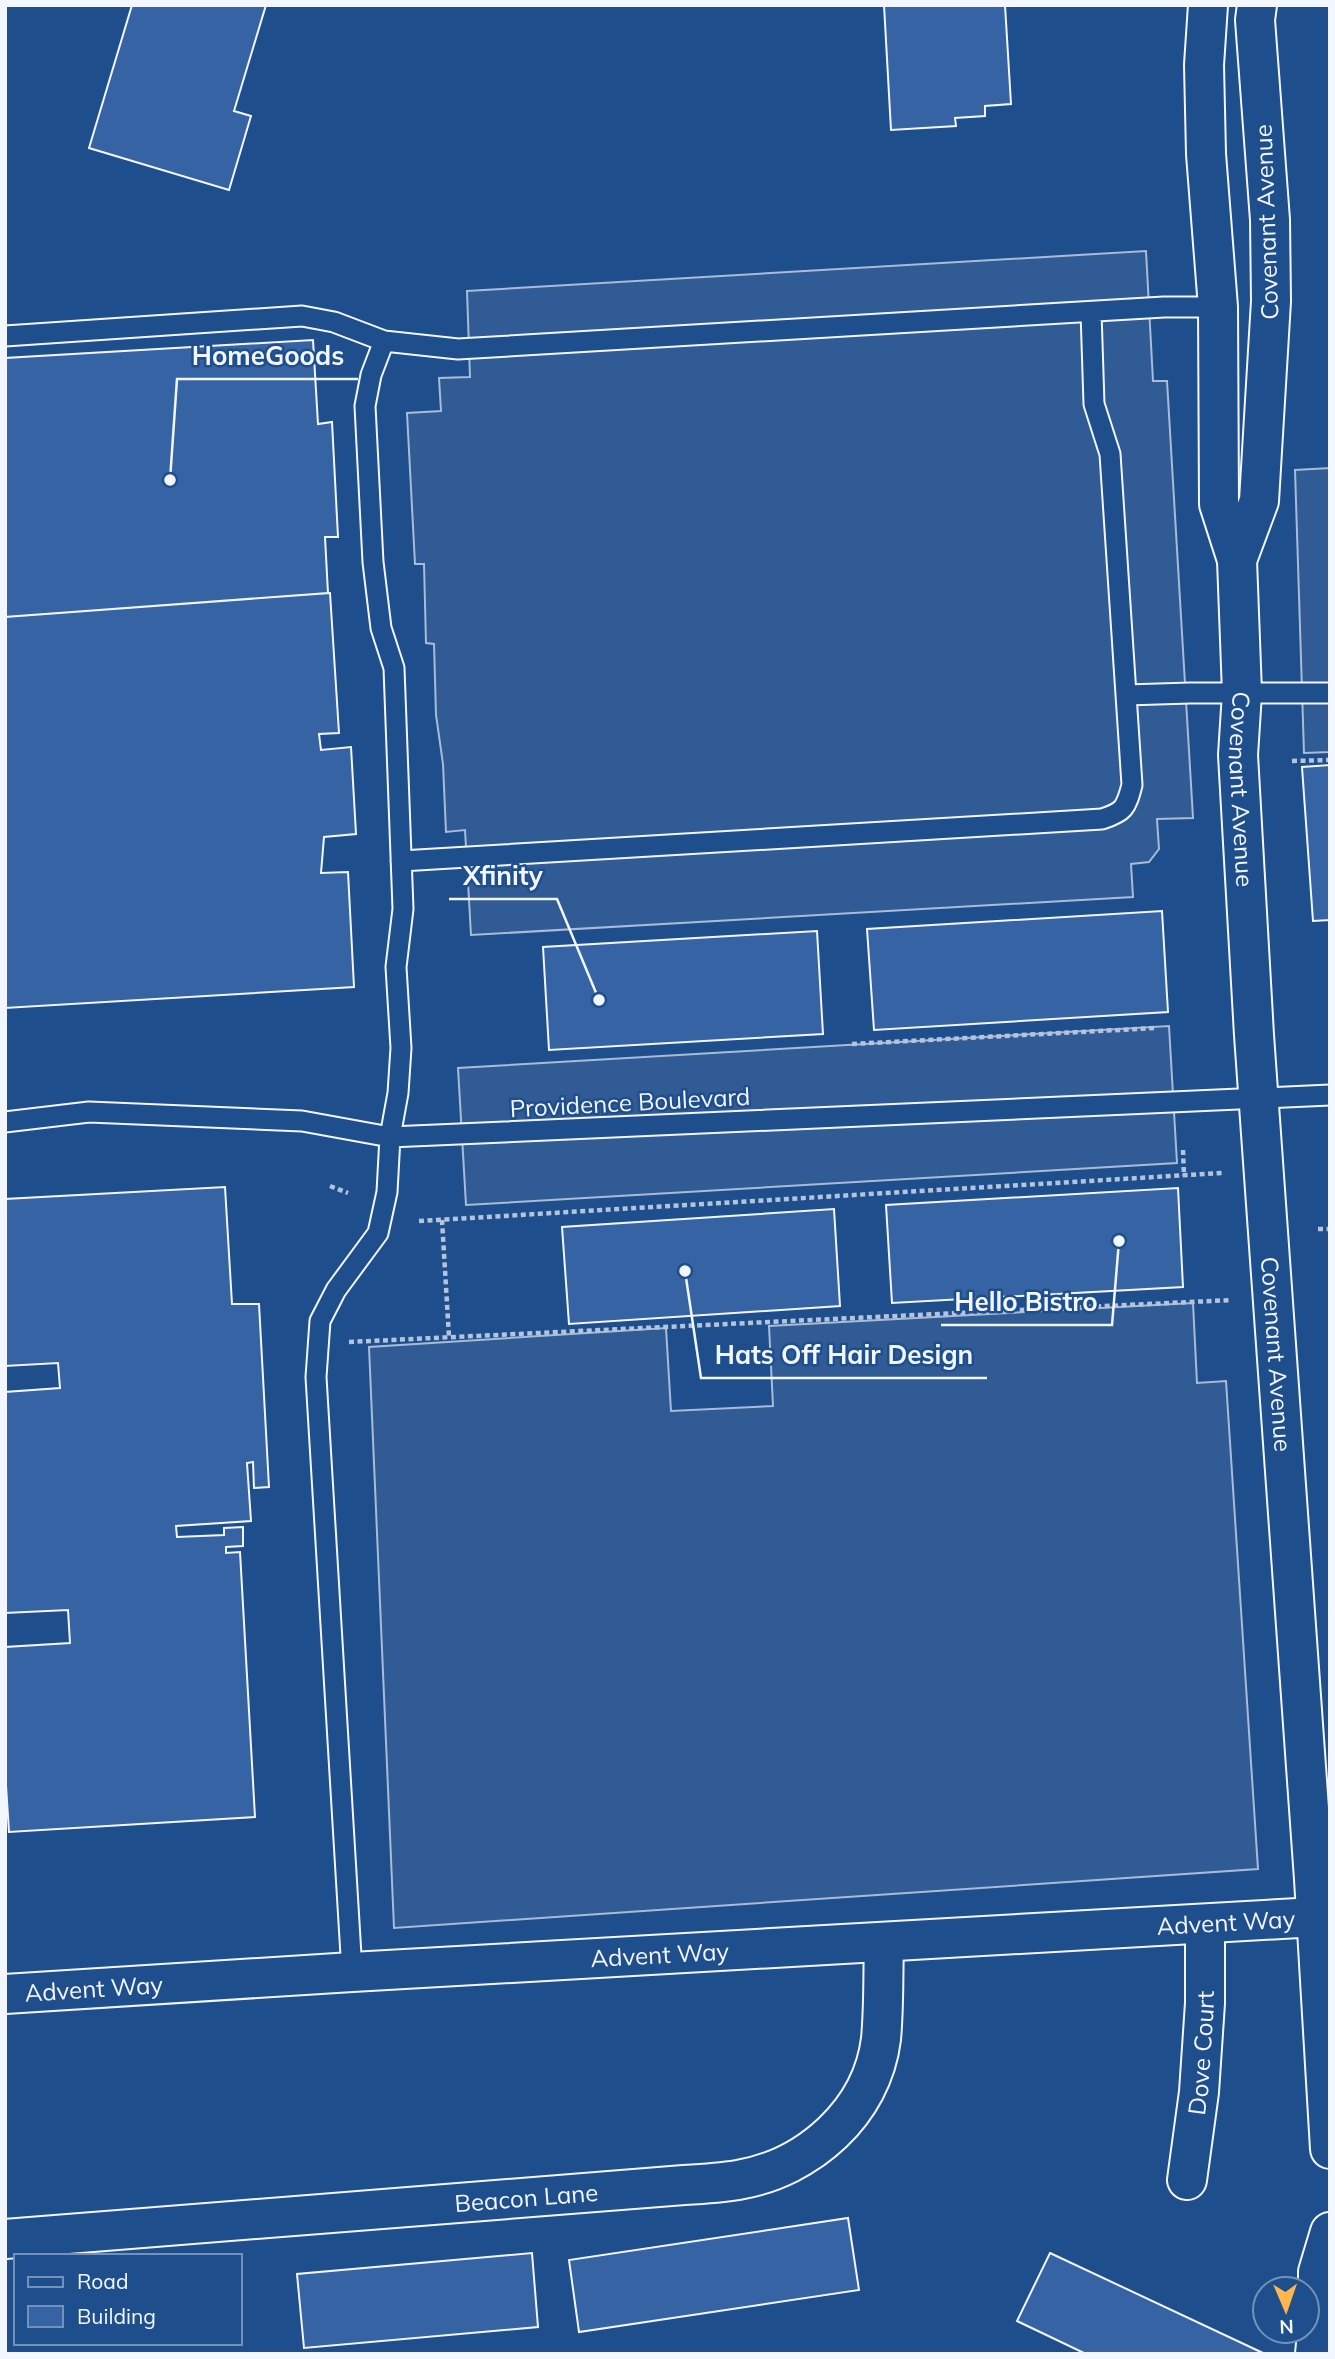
<svg xmlns="http://www.w3.org/2000/svg" width="1335" height="2359" font-family="Mulish,sans-serif">
  <rect width="100%" height="100%" fill="#1f4e8c"/>
  <path fill="#305b95" stroke="#a8bbd7" stroke-width="2" d="M1146,251L1153,381H1167L1193,818L1157,819L1159,849L1149,862L1131,864L1133,897L471,935L465,830L446,832L443,764L436,715L434,644L426,643L424,564H415L407,413L441,411L439,378L470,377L467,291Z
    M1330,468V752L1304,753L1295,470Z
    M1169,1026L1177,1163L466,1205L458,1068Z
    M1193,1303L1197,1383L1226,1381L1258,1869L394,1928L369,1347L666,1328L671,1411L773,1406L769,1326Z"/>
  <path fill="#3563a3" stroke="#f2f6ff" stroke-width="2" d="M132,5H266L234,111L251,116L229,190L89,148Z
    M884,5H1005L1011,104L985,106V116L955,118L956,126L891,130Z
    M313,340L318,424L332,422L338,537H325L328,593L5,617V358Z
    M330,593L339,733L319,734L321,750L351,747L356,834L324,837L321,873L348,872L354,987L5,1008V617Z
    M1330,765V920L1313,921L1302,767Z
    M1162,911L1168,1012L874,1030L867,929Z
    M817,931L823,1034L549,1050L543,947Z
    M225,1187L232,1304H259L269,1487L254,1488L253,1462L247,1463L251,1521L176,1526L177,1537L224,1535V1528L243,1527V1546L226,1547V1553L240,1552L255,1817L9,1832L5,1770V1647L70,1643L68,1610L5,1613V1392L60,1388L58,1363L5,1366V1199Z
    M1178,1188L1183,1287L892,1303L886,1205Z
    M834,1209L840,1306L569,1324L562,1227Z
    M848,2218L859,2290L579,2332L569,2260Z
    M532,2253L538,2327L304,2348L297,2274Z
    M1050,2253L1263,2353L1086,2354L1017,2321Z"/>
  <g fill="none" stroke-linecap="round" stroke-linejoin="round">
    <g stroke="#f2f6ff" stroke-width="23">
      <path id="service" d="M5,336L302,316L334,322L384,341L458,349L1164,307H1218
        M1126,695L1190,693H1330
        M401,861L1102,819C1124,812 1126,808 1132,785L1110,454L1094,404L1091,312
        M5,1122L89,1112L302,1121L390,1137L1330,1095
        M352,1972L316,1377L320,1321L336,1290L378,1233L387,1192L390,1137L398,1093L401,1048L396,967L403,909L394,668L381,628L373,562L365,406L371,375L384,341"/>
    </g>
    <g stroke="#f2f6ff" stroke-width="42">
      <g id="minor">
        <path id="s1" d="M1208,5L1204,65L1206,154L1218,307L1219,504L1237,560L1242,693L1238,755L1254,1035L1314,1879L1330,2149"/>
        <path d="M1237,560L1259,501L1271,301L1270,220L1255,20L1257,5"/>
        <path id="s2" d="M5,1994L352,1972L1316,1917"/>
        <path id="s3" d="M1187,2180L1199,2092L1205,2003V1924"/>
        <path id="s4" d="M5,2239L684,2185C702,2184 720,2183 738,2180C809,2168 872,2112 881,2039C884,2007 883,1974 884,1942"/>
        <path d="M1315,2354L1318,2324V2272L1330,2232"/>
      </g>
    </g>
    <path stroke="#b3c4dc" stroke-width="4.5" stroke-dasharray="5 3.5" stroke-linecap="butt" d="M1292,761L1330,760
      M852,1044L1156,1028
      M1183,1150L1184,1176
      M330,1186L348,1193
      M442,1220L449,1337
      M419,1221L1222,1173
      M1318,1229H1330
      M349,1342L1232,1300"/>
    <use href="#service" stroke="#1f4e8c" stroke-width="19"/>
    <use href="#minor" stroke="#1f4e8c" stroke-width="38"/>
  </g>
  <g text-anchor="middle" dominant-baseline="central" stroke-width="5" stroke-linejoin="round" paint-order="stroke">
    <g font-size="24" fill="#f2f6ff" stroke="#1f4e8c">
      <text transform="translate(1266 222) rotate(-92)">Covenant Avenue</text>
      <text stroke="none"><textPath href="#s1" startOffset="788">Covenant Avenue</textPath></text>
      <text transform="translate(630 1102) rotate(-3)">Providence Boulevard</text>
      <text stroke="none"><textPath href="#s1" startOffset="1354">Covenant Avenue</textPath></text>
      <text stroke="none"><textPath href="#s2" startOffset="1223">Advent Way</textPath></text>
      <text stroke="none"><textPath href="#s2" startOffset="656">Advent Way</textPath></text>
      <text stroke="none"><textPath href="#s2" startOffset="89">Advent Way</textPath></text>
      <text stroke="none"><textPath href="#s3" startOffset="128">Dove Court</textPath></text>
      <text stroke="none"><textPath href="#s4" startOffset="523">Beacon Lane</textPath></text>
    </g>
  </g>
  <path fill="none" stroke="#f2f6ff" stroke-width="2.5" d="M170 480L177 379H358M599 1000L557 899H449M1119 1241L1112 1325H941M685 1271L701 1378H987"/>
  <g fill="#f2f6ff" stroke="#1f4e8c" stroke-width="2.5">
    <circle cx="170" cy="480" r="7"/>
    <circle cx="599" cy="1000" r="7"/>
    <circle cx="1119" cy="1241" r="7"/>
    <circle cx="685" cy="1271" r="7"/>
  </g>
  <g font-size="26" text-anchor="middle" font-weight="bold" fill="#f2f6ff" stroke="#1f4e8c" stroke-width="5" stroke-linejoin="round" paint-order="stroke">
    <text x="268" y="365">HomeGoods</text>
    <text x="503" y="885">Xfinity</text>
    <text x="1026" y="1311">Hello Bistro</text>
    <text x="844" y="1364">Hats Off Hair Design</text>
  </g>
  <rect width="1335" height="2359" fill="none" stroke="#f2f6ff" stroke-width="14"/>
  <rect x="14" y="2254" width="228" height="91" fill="#1f4e8c" stroke="#7391ba" stroke-width="2"/>
  <rect x="28" y="2277" width="35" height="10" fill="#1f4e8c" stroke="#7391ba" stroke-width="2"/>
  <text x="77" y="2289" font-size="21" fill="#f2f6ff">Road</text>
  <rect x="28" y="2306" width="35" height="21" fill="#3563a3" stroke="#7391ba" stroke-width="2"/>
  <text x="77" y="2324" font-size="21" fill="#f2f6ff">Building</text>
  <g transform="translate(1286 2310) rotate(178)"><circle r="33" fill="#1f4e8c" stroke="#7391ba" stroke-width="2"/>
  <path d="M0-5L12 26L0 18L-12 26Z" fill="#ffb74d"/>
  <text y="-10" font-size="19" font-weight="bold" text-anchor="middle" fill="#f2f6ff">N</text>
  </g>
</svg>
